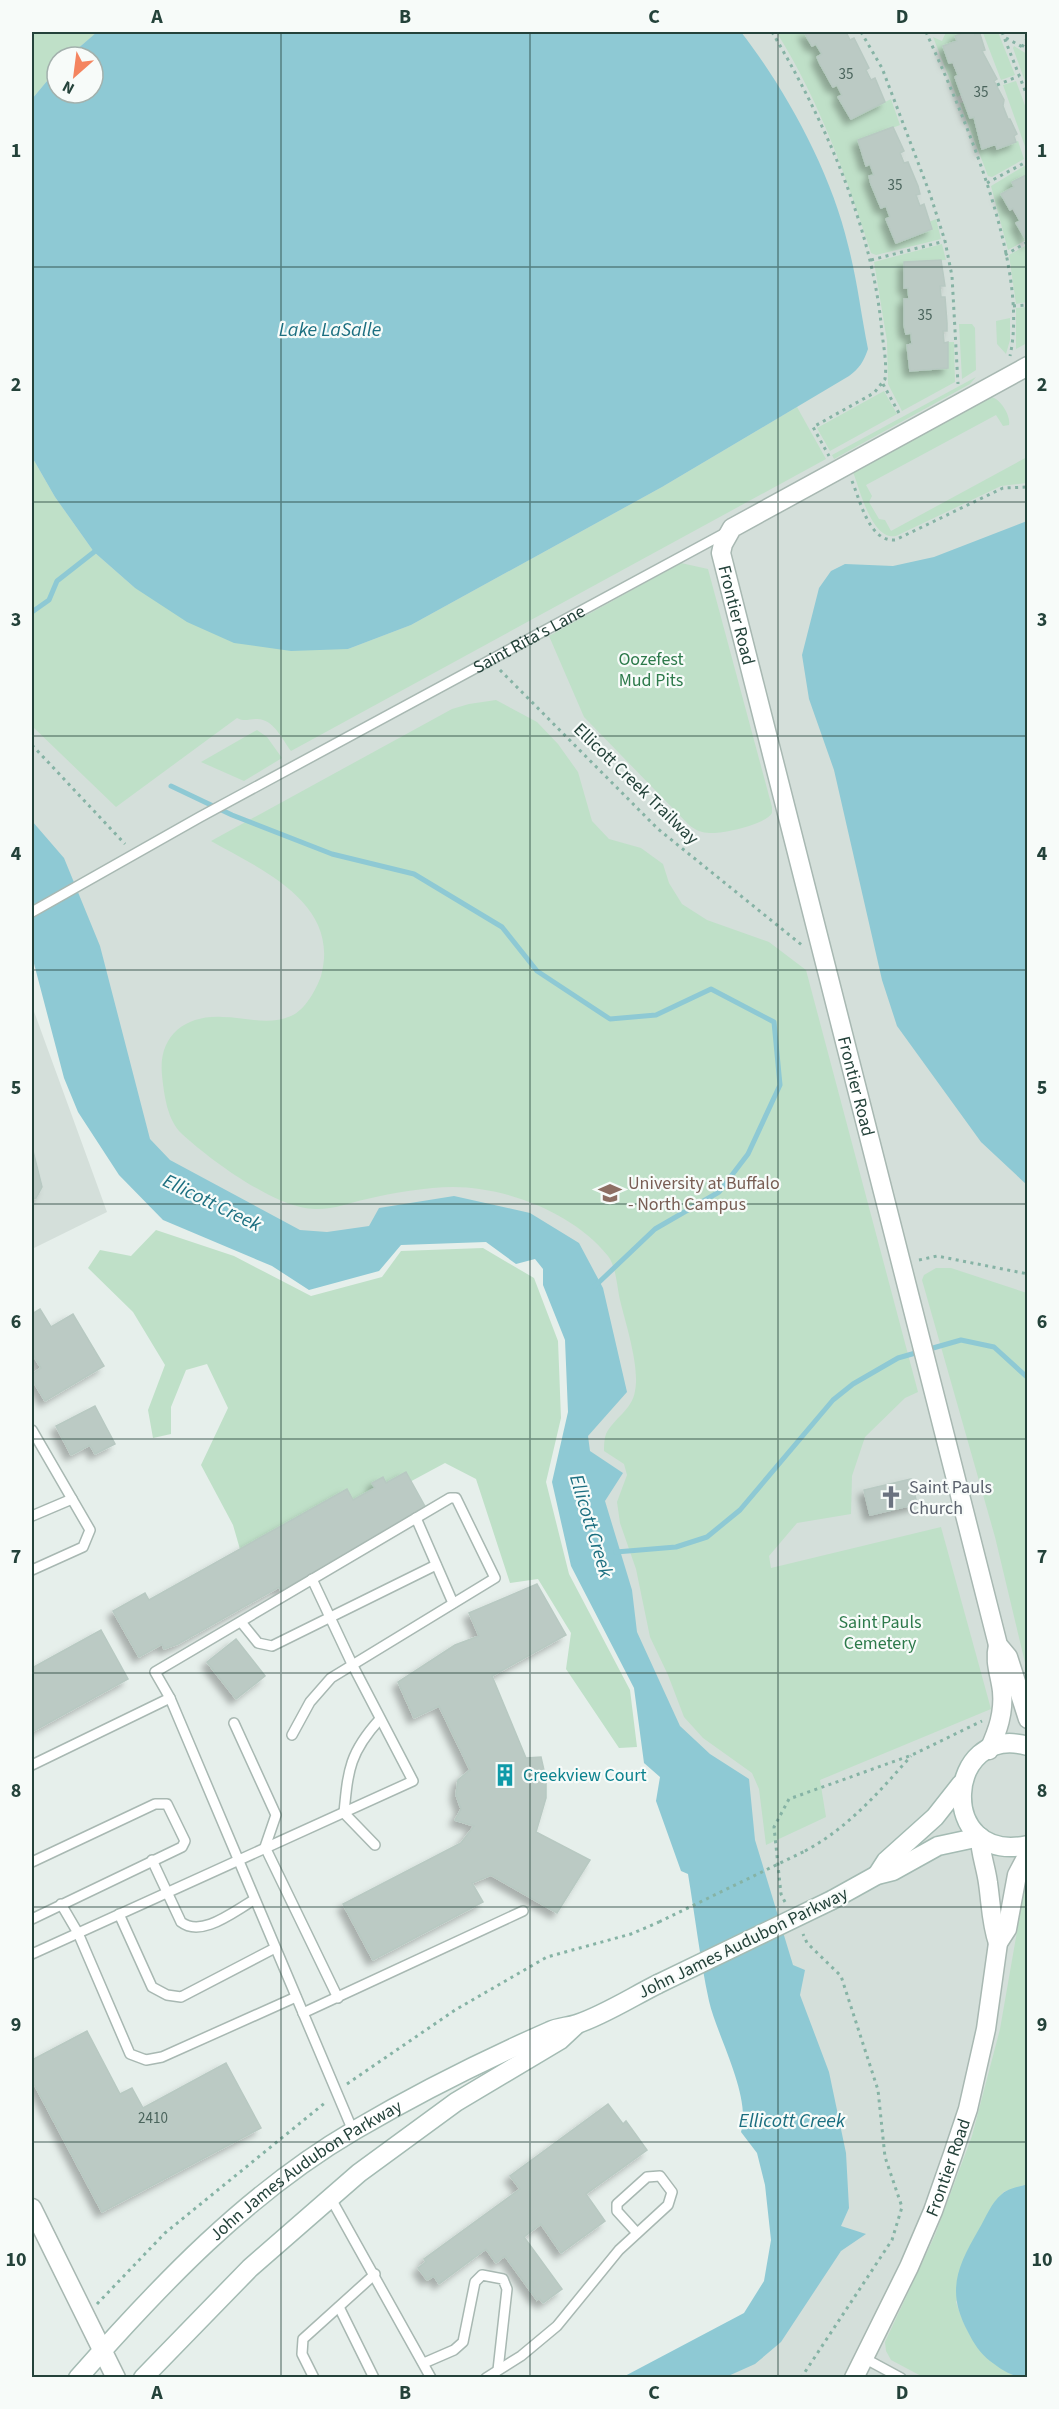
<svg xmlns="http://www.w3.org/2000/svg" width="1059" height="2409" font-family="'Source Sans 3',sans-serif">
  <defs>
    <filter id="shadow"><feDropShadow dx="-5.5" dy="5.5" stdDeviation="3" flood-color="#0004"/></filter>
  </defs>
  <rect width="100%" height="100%" fill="#e6efeb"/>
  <path fill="#d4dfda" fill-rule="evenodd" d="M32,32H1027V2377H674L750,2333L806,2244L596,1554L569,1245L479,1217L295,1244L145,1170L32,877ZM57,57H93V93H57Z
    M32,1006L107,1212L32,1249Z"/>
  <path fill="#bfe0c8" d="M32,32H97L68,57H57V69L32,99Z
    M778,32H804L812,46L816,44L822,54L817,57L832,87L837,85L842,95L838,97L851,119L891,99L900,125L858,141L866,165L870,164L874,175L869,176L881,208L886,206L890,217L886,219L896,242L932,229L929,222L936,219L941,239L876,255L871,253C846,176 820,102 777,33Z
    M946,32H967L955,36L957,41L943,46L958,75L955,77L961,95L957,97L933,37L942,41Z
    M987,32H998L1015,75L1001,80L983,33Z
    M1014,46L1027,54V87L1013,48Z
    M1016,81L1027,111V152L1003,85Z
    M964,102L970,118L974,117L982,148L996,144L997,148L1018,141L1024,159L992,177L988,176L960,103Z
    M1026,165L1027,174L1012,182L1014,187L1001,194L1020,221L1017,223L1026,240L1008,250L991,186Z
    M942,244L946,260L904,262V288H908L909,299L904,300L906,333H911L912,344L907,345L910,371L947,368L948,342H954L955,382L902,411L888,384L887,341L874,262Z
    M1027,245V302L1016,304L1009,255Z
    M1027,307V343L1016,349V308Z
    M1010,318V340L1006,354L997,344L996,321Z
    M959,324H972L975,328L976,370L962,379Z
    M976,377L970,384L834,459L832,455Z
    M884,391L897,414L830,451L817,428Z
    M992,397C1001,400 1011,416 1009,425L1003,426L996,415L866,485L872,496L869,502L879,519L885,520L891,531L1027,457V483L1001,486L896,536C872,541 860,490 853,472Z
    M797,407L826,459L291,751C282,739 273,718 256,719C248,719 245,722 237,718L116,807L32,726V457L55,497L94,552L135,588L348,649L411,625L662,487Z
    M681,563L708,569L772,807V813C766,824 724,834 710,833C702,833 695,830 689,825L584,717L549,636Z
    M496,700L537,722L558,744L578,772L592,821L609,839L641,848L663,864L669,883L682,904L707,920L769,942L806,970L918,1392L905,1398L865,1437L852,1476L851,1514L797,1523L769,1556L771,1568L941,1527L991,1709L820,1780L826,1817L766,1845L759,1789L752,1773L703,1738L684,1717L668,1675L650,1637L636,1569L620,1523L617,1502L627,1475L624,1464L604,1451C604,1446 604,1439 606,1434C614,1418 632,1410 635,1391C640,1367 626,1325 620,1300C617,1287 616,1266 608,1256C574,1213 506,1187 453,1187C428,1187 392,1193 367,1199C344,1204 329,1212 305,1208C268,1202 209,1159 182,1134C167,1120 164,1094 162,1075C158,1036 185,1015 222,1017C245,1017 268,1026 291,1016C305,1010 316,990 321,976C341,903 262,870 211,841L452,709L469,704Z
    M257,730L267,737L282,758L244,781L201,762Z
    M156,1230L234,1256L311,1296L382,1277L401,1251L483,1248L534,1278L558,1341L561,1418L546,1482L569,1574L630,1690L637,1747L619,1748L566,1669L571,1633L538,1579L510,1583L476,1479L445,1463L246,1570L233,1525L201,1465L228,1408L207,1364L186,1370L171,1407V1434L153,1438L148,1410L165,1365L133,1312L88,1268L100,1250L131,1256Z
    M936,1268H951L1027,1293V1671L995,1537L922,1280L924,1275Z
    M1027,1874V2184L1003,2192L956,2302C966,2335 984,2362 1017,2377H923L891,2360L886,2351L885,2342L935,2235L972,2136L1000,2029Z"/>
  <path fill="#8ec9d4" d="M97,32H741C786,90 831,172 848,245C857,279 861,314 868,349C864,361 859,369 849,376L662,487L411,625L348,649L291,651L234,643L187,622L135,588L94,552L55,497L32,457V99L57,69V93H93V57H68Z
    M1027,521V1185L981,1142L897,1026L882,980L834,770L809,699L802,655L819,588L831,571L845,564L893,566L934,557Z
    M32,821L64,858L100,946L150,1139L170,1160L300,1230L327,1232L369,1226L379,1208L454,1196L530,1213L579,1243L603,1288L627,1392L588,1436L590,1451L623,1473L605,1501L632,1590L637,1632L680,1726L710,1754L749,1779L755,1840L793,1965L805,1970L800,1995L829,2072L846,2153L849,2208L841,2226L866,2234L841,2251L781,2342L755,2364L726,2377H623L744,2313L764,2281L771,2240L765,2185L757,2153L741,2132C752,2097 717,2036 709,2001C700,1959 695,1916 688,1874L681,1871L656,1801L660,1777L644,1763L634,1688L571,1566L552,1482L568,1412L565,1340L543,1285V1269L535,1259L516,1264L486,1242L401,1245L379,1271L309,1290L272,1266L163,1220L119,1175L78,1112L64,1078L32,956Z
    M1027,2184V2377C1013,2378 1002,2370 990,2361C980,2353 974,2344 968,2332C946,2291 957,2267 979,2229C986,2217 991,2203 1002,2194C1008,2188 1020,2187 1027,2184Z"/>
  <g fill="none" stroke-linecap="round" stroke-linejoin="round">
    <path stroke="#8ec9d4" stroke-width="5" d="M32,612L49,600L57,581L94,552
      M171,786L232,815L332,854L414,874L502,927L537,971L610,1019L656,1015L711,989L774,1022L780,1085L748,1154L719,1192L655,1229L595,1286
      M616,1552L676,1547L707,1537L740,1510L833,1400L853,1384L898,1358L961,1340L994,1347L1028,1378"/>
  </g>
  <path fill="#bbcac4" stroke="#b8c9c2" stroke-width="1.5" filter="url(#shadow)" d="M804,32H846L850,40L854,38L869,68L866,70L871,80L875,78L885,102L851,119L838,97L842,95L837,85L833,87L820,64L817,57L822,54L816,44L812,46Z
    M967,32H974L975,35L980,34L985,50L982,51L997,79L994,81L1004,100L1003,106L1008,119H1010L1017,134L1014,136L1016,142L997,149L996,144L982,149L974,117L970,118L955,77L958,75L953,62L949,63L943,46L957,41L955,36Z
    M893,127L904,151L900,153L904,163L908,162L918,186L920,194L916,195L920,206L924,204L932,229L896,243L886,219L890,217L886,206L881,208L871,184L869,176L874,175L870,164L866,166L858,140Z
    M1028,174V243L1016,223L1020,221L1013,208L1010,210L1001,194L1014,187L1012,182Z
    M941,260L945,286H940L941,297H945L947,323V331H943L944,343L948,342V368L910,371L907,345L912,344L911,333L906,334L904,325V299H909L908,288H904V262Z
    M32,1147L42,1187L36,1198L32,1199Z
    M40,1309L51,1327L73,1314L104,1366L45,1401L32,1379V1374L41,1368L32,1353V1314Z
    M95,1406L115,1444L95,1454L90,1445L71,1455L56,1426Z
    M406,1472L427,1510L281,1591L279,1587L178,1644L164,1649L162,1644L139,1657L113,1611L145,1593L149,1600L347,1489L353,1500L375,1488L372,1483L383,1477L386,1483Z
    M911,1479L917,1504L870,1515L864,1490Z
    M537,1584L566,1635L492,1676L526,1758L541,1757L546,1779V1798L536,1832L590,1860L557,1913L491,1875L472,1883L483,1902L373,1960L343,1904L461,1843L474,1826L455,1820L461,1809L456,1795L458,1780L470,1770L439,1706L414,1718L398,1682L455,1645L479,1636L469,1613Z
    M101,1630L128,1679L32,1732V1668Z
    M236,1639L265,1676L236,1699L207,1662Z
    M87,2031L120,2094L132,2088L143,2108L226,2063L261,2128L102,2212L32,2080V2060Z
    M608,2104L623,2124L626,2121L647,2150L586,2194L605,2221L561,2253L541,2224L524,2237L562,2289L543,2303L539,2298L537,2300L505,2256L496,2263L486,2249L439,2284L434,2276L427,2280L418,2268L426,2262L424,2259L520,2189L510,2176Z"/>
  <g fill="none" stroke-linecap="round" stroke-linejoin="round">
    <g stroke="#a8b8b2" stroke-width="12">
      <g id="service">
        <path id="s1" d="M32,912L200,817L727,532"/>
        <path d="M32,1430L90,1530L83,1547L32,1570"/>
        <path d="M32,1516L72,1499"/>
        <path d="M416,1518L453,1603"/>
        <path d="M241,1622L258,1643L272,1646L436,1565"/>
        <path d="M234,1723L276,1815L265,1847L338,1998"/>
        <path d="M292,1735L310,1702L331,1678L495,1578L456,1498H450L155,1672L170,1698L353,2131"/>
        <path d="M32,1765L170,1698"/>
        <path d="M375,1845L344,1813C348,1769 350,1752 380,1719"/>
        <path d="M152,1860L181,1922C202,1938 234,1911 254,1900"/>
        <path d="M32,1862L155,1804H167L185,1841L182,1847L32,1919"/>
        <path d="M61,1904L78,1933L130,2054L146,2060L162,2057L296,1997"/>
        <path d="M119,1914L152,1987L167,1995L181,1997L275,1948"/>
        <path d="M32,1954L413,1781L352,1664L312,1579"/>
        <path d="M303,2013L523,1911"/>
        <path d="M330,2197L431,2378"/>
        <path d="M339,2307L374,2378"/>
        <path d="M864,2358L901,2378"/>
        <path d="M424,2363L454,2350L463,2342L475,2282L482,2275L503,2279L507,2289L498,2370"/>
        <path d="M314,2378L302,2354L303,2339L375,2274"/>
        <path d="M486,2378L521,2356L557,2326L619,2250L668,2205L672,2192L660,2176L647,2177L617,2204V2211L637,2233"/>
      </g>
    </g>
    <g stroke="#a8b8b2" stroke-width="21">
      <g id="tertiary">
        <path id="s2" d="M1028,366L732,528L723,544L721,553L998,1645L1008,1657L1028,1719"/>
        <path d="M989,1750C998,1730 1004,1713 1002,1691C1000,1674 994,1662 998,1645"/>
        <path d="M980,1837C980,1853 986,1867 988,1883C991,1903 991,1923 998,1943"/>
        <path d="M32,2208L116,2378"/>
        <path id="s3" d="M854,2378L909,2267L933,2211L953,2154L968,2109L986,2029L998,1943L1007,1929L1017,1875L1028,1854"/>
      </g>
    </g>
    <g stroke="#a4bbb3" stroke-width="21">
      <g id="secondary">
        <path d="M1028,1746C945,1722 935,1865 1028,1845"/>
        <path d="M877,1875L886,1861L935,1817L961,1784"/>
        <path d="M832,1900L877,1875L893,1871L938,1846L980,1837"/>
        <path id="s4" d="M78,2378C160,2285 247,2193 355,2130C418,2093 484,2060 550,2031C558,2027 568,2027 577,2024C604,2015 632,1997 658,1984"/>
        <path d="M143,2378L250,2268L359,2173L456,2102L560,2040L576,2025"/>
      </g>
    </g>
    <path stroke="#86b3a5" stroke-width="3" stroke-dasharray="3 4.5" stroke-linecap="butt" d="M772,32C824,119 874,231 882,334C884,348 887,365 885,379L874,393L813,427L829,456
      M861,32L882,68L930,194L945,241L952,276L958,384
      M926,32C963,114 1030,266 1010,356
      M978,32H983
      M1002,32L1028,98
      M1006,38L1028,50
      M1022,47L1028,37
      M997,85L1019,76
      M987,183L1028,161
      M1005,255L1026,243
      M871,260L945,241
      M1013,306L1028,305
      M883,384L900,415
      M852,481C860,500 869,542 895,540L1003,488L1028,487
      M500,670L658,829L803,946
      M32,745L125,844
      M919,1260L937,1256L1028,1274
      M805,1851C848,1828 878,1793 911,1756
      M785,1902L781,1894L774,1827L789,1799L912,1755L982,1721
      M347,2084L455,2010L547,1957L631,1934L659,1922
      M97,2304L165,2233L326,2102
      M801,2378L892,2240L902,2207L885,2157L878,2090L841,1976L807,1943L803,1934"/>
    <use href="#service" stroke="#fff" stroke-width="9"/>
    <use href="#tertiary" stroke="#fff" stroke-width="18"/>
    <use href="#secondary" stroke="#fff" stroke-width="18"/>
    <g stroke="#a4bbb3" stroke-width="21" stroke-linecap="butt">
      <path id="secondary-bridge" d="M658,1984L832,1900"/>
    </g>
    <path stroke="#86b3a5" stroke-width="3" stroke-dasharray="3 4.5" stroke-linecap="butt" d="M659,1922L805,1851"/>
    <use href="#secondary-bridge" stroke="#fff" stroke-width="18"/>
  </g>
  <path fill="none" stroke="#24423a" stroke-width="1.5" stroke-opacity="0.55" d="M281,32V2378M530,32V2378M778,32V2378M32,267H1028M32,502H1028M32,736H1028M32,970H1028M32,1204H1028M32,1439H1028M32,1673H1028M32,1907H1028M32,2142H1028"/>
  <defs>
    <g id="university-bare" transform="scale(1.8)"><path d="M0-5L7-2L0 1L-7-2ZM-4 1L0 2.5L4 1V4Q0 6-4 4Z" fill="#8d6e63" stroke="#f7fbf9" stroke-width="2.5" paint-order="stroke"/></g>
    <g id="church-bare" transform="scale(1.8)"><path d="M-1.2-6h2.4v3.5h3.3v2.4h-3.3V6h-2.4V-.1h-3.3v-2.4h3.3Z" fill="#6b7280" stroke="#f7fbf9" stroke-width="2.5" paint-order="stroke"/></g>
    <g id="building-bare" transform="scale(1.8)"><path d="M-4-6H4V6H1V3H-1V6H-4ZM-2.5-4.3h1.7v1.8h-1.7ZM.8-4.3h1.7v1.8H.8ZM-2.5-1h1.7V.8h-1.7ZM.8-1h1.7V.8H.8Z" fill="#0f9aa8" stroke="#f7fbf9" stroke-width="2.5" paint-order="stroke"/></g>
  </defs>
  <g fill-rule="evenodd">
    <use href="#university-bare" x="610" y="1193"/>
    <use href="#church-bare" x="891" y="1497"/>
    <use href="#building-bare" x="505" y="1775"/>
  </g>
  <g text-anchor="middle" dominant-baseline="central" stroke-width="4.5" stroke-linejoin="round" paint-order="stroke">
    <g font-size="15" fill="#4a645c">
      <text x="846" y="74">35</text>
      <text x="981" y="92">35</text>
      <text x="895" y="185">35</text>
      <text x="925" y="315">35</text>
      <text x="153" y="2118">2410</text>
    </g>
    <g font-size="18" fill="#24423a" stroke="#f7fbf9">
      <text stroke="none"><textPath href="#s2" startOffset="429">Frontier Road</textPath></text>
      <text stroke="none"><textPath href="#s1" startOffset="567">Saint Rita's Lane</textPath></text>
      <text transform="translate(636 784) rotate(44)">Ellicott Creek Trailway</text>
      <text stroke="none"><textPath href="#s2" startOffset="915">Frontier Road</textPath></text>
      <text transform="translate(743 1943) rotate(-26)">John James Audubon Parkway</text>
      <text stroke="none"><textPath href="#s3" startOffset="231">Frontier Road</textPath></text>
      <text stroke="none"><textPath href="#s4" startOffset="310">John James Audubon Parkway</textPath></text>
    </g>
    <g font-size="18" fill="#2d7a4b" stroke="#f7fbf9">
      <text x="651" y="659">Oozefest<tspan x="651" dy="21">Mud Pits</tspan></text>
      <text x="880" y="1622">Saint Pauls<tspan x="880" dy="21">Cemetery</tspan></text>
    </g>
    <g font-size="18" fill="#785e54" stroke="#f7fbf9" text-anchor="start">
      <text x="628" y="1183">University at Buffalo<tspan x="628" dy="21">- North Campus</tspan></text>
    </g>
    <g font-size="18" fill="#5b616d" stroke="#f7fbf9" text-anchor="start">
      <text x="909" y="1487">Saint Pauls<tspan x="909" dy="21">Church</tspan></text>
    </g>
    <g font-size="18" fill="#0d838f" stroke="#f7fbf9" text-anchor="start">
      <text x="523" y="1775">Creekview Court</text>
    </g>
    <g font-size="20" font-style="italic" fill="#1c6f80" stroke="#f7fbf9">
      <text x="330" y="330">Lake LaSalle</text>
      <text transform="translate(212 1203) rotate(26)">Ellicott Creek</text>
      <text transform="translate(591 1526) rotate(73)">Ellicott Creek</text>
      <text x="792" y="2121">Ellicott Creek</text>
    </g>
  </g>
  <rect width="1059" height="2409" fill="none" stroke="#f7fbf9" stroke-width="66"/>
  <g transform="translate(75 75) rotate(208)"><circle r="28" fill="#f7fbf9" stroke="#a3b1ad" stroke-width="1.5"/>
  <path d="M0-4.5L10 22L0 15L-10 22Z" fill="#f4845f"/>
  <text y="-9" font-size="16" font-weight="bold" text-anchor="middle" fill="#24423a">N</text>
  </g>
  <rect x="33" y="33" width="993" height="2343" fill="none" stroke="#24423a" stroke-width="2"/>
  <g font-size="20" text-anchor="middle" font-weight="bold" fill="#24423a">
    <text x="157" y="23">A</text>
    <text x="405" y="23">B</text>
    <text x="654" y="23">C</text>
    <text x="902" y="23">D</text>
    <text x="16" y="157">1</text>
    <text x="1042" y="157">1</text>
    <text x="16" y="391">2</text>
    <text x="1042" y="391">2</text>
    <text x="16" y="626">3</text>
    <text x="1042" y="626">3</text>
    <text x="16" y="860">4</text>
    <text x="1042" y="860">4</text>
    <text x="16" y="1094">5</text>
    <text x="1042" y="1094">5</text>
    <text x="16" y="1328">6</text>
    <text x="1042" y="1328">6</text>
    <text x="16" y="1563">7</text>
    <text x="1042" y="1563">7</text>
    <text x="16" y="1797">8</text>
    <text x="1042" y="1797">8</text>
    <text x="16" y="2031">9</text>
    <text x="1042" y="2031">9</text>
    <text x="16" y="2266">10</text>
    <text x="1042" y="2266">10</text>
    <text x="157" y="2399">A</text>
    <text x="405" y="2399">B</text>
    <text x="654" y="2399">C</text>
    <text x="902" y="2399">D</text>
  </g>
</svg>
